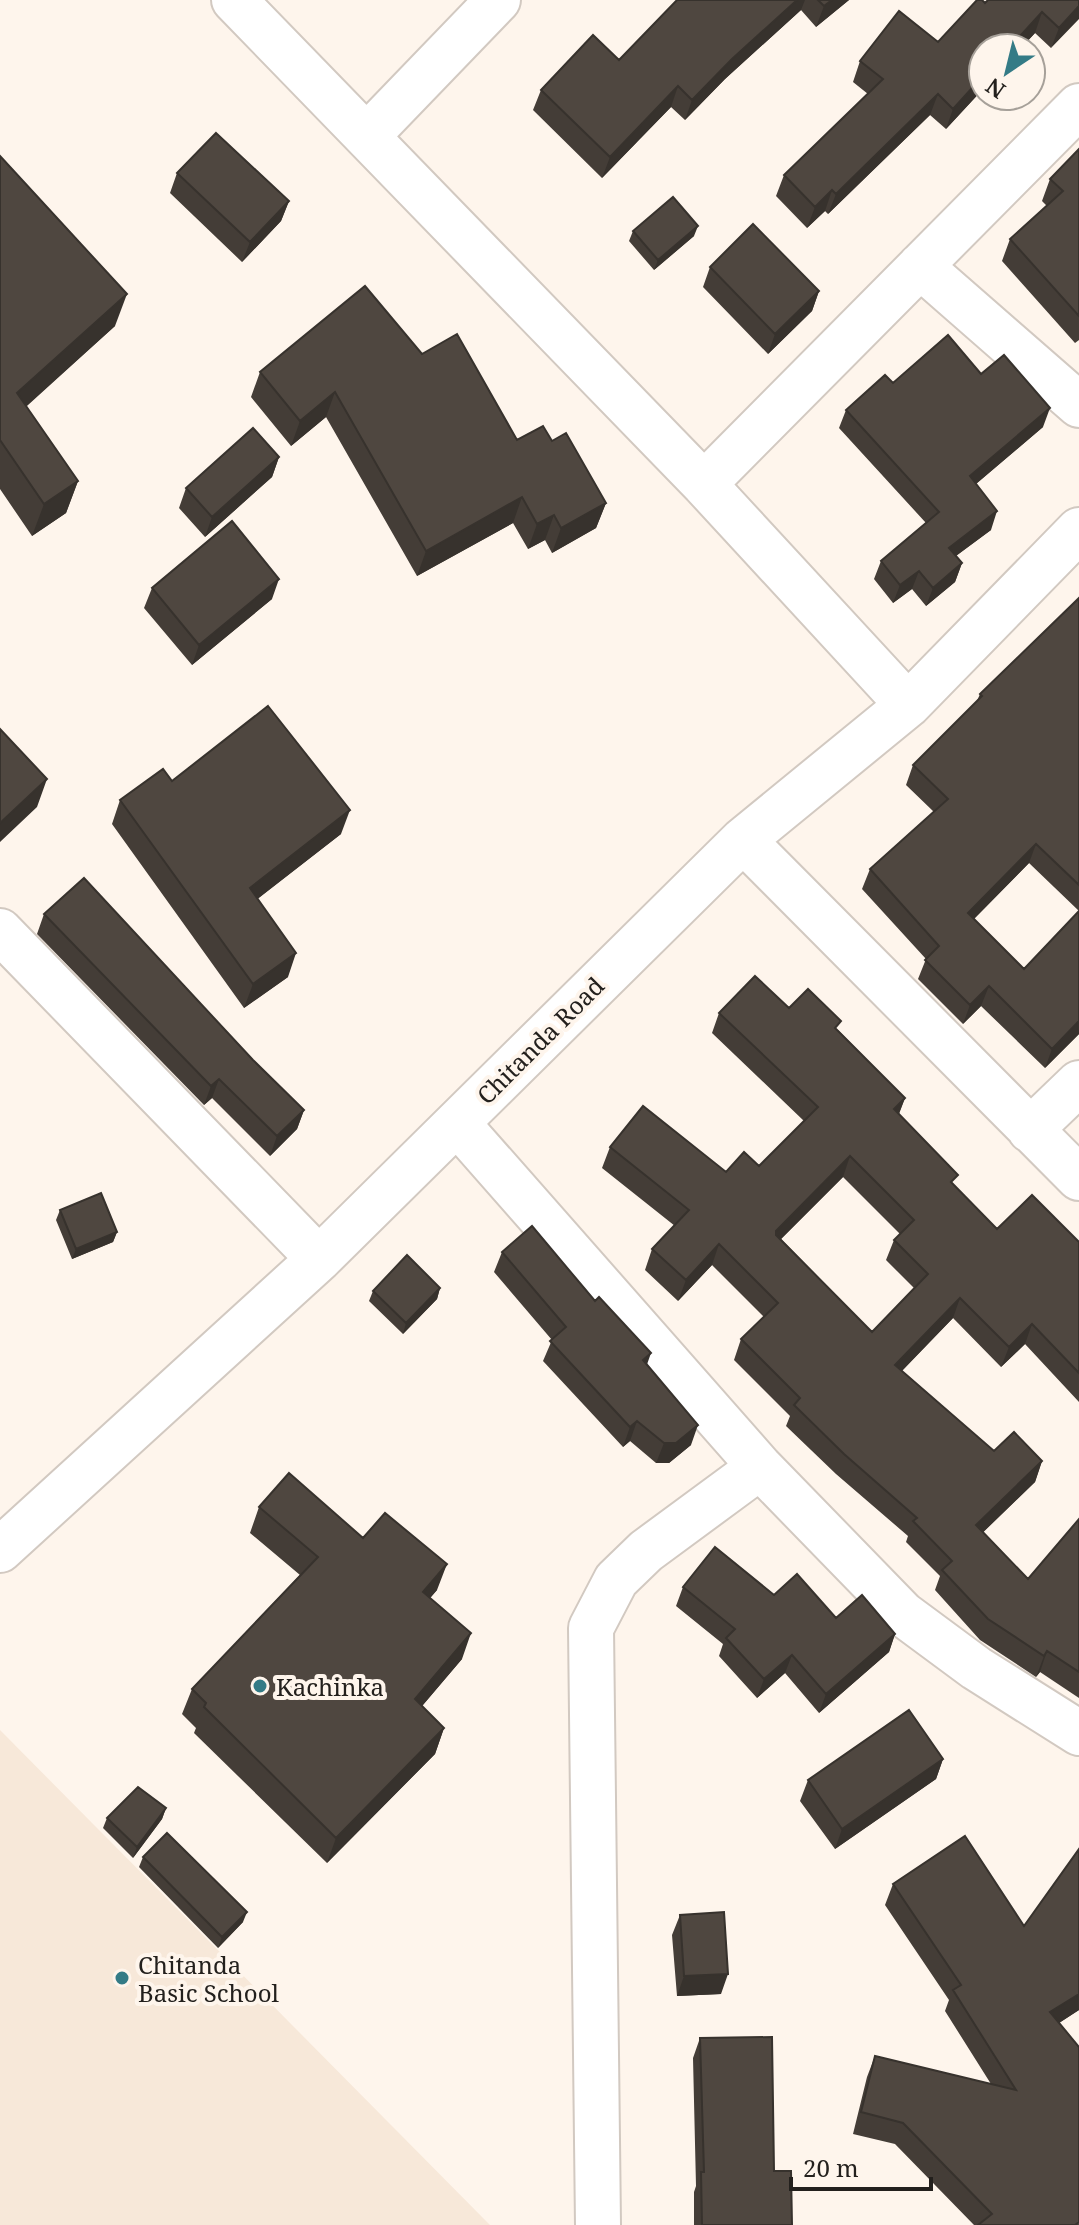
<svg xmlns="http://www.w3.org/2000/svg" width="1079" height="2225" font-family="'Noto Serif',serif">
  <rect width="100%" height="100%" fill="#fef5ec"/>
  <path fill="#f7e8d9" d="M0,1730L490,2225H0Z"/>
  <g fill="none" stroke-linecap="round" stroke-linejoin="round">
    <g stroke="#d2c9c1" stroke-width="48">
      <path id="minor" d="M234,0L704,484L908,705
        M367,136L498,0
        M920,266L1079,405
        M704,484L1079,106
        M743,840L1079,1178
        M0,931L319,1259
        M457,1123L760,1467L903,1614L976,1668L1079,1733
        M1030,1130L1079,1083
        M0,1550L319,1259L743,840L908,705L1079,530
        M598,2225L591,1628L616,1580L646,1551L760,1467"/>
    </g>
    <use href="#minor" stroke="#fff" stroke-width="44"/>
  </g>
  <path fill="#443d37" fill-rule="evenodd" d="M677,0H849L816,27L801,10L725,79L685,120L671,107L602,178L533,110L541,90L619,60Z
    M1079,0L1051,48L1035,33L946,129L930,115L828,214L825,211L807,228L776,196L784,175L868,94L853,82L860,61L938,42L985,3Z
    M1079,149V340L1075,343L1002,261L1010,239L1047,206L1042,201L1050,179Z
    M0,156L115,326L26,406L78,481L66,513L32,536L0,489Z
    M177,173L289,201L281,221L242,262L170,193Z
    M633,231L694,236L654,270L629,241Z
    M710,267L819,291L812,311L768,354L703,287Z
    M422,354L517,440L552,441L606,503L596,528L552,553L545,540L528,549L513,523L417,576L326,417L291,446L251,397L260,372Z
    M981,374L1043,427L976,484L991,530L956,556L962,563L955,582L926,606L912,589L893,603L874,579L881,561L926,523L839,428L846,410L893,383Z
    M279,457L272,477L205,537L179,508L186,488Z
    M152,588L272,599L192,665L144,608Z
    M1079,598V1034L1045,1068L981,1006L963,1024L918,979L926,959L862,889L870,869L934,812L906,785L913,765L977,701L980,694ZM1029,863L1079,911L1024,969L974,919Z
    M172,781L341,834L257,899L288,977L244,1008L112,824L120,800Z
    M44,914L253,1060L304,1110L297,1129L270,1156L212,1098L204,1105L37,934Z
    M789,1008L838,1030L905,1098L899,1114L954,1186L997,1229L1079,1242V1402L1025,1344L1001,1367L953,1318L902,1371L994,1451L1042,1461L1035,1482L983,1532L1028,1579L1079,1519V1698L1040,1672L1036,1677L980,1640L935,1590L940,1576L906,1542L908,1536L836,1474L786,1426L790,1416L734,1360L741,1339L764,1317L712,1265L678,1301L645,1270L652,1249L675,1226L602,1168L610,1147L726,1172L759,1166L804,1121L712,1033L719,1013ZM843,1177L900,1234L894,1240L886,1260L914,1288L872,1332L781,1239Z
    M60,1210L117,1232L113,1242L72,1259L56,1220Z
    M502,1252L647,1365L691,1445L669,1463H656L630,1441L623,1447L543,1361L552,1340L494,1272Z
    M440,1288L437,1299L403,1334L369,1301L373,1291Z
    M259,1507L363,1538L437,1590L430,1598L462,1659L422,1706L444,1728L435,1754L327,1863L194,1733L196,1728L182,1714L192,1689L300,1575L250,1533Z
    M683,1587L774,1595L836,1618L895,1634L889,1652L819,1713L785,1673L757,1698L719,1656L723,1644L676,1606Z
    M943,1759L936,1779L835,1849L800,1801L808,1780Z
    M166,1808L162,1819L133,1858L103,1828L107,1818Z
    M143,1857L243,1922L218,1948L139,1867Z
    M893,1884L1079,2010L1059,2023L1079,2225H974L895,2144L853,2134L867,2077L875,2056L991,2084L945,2011L949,2000L885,1905Z
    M680,1915L721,1994L677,1996L672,1935Z
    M700,2038L774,2171L792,2225H694V2192L696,2186L693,2058Z"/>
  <path fill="#37322d" d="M797,0H805L801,10L725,79L685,120L692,100L732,59Z
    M832,0H849L816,27L824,6Z
    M1079,6V19L1051,48L1059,28Z
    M1042,12L1035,33L1021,48H1009Z
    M983,76V89L946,129L953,109Z
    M678,86L671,107L602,178L610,157Z
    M938,94L930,115L828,214L836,194Z
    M832,190L825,211L807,228L815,207Z
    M289,201L281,221L242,262L250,242Z
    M698,226L694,236L654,270L658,260Z
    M819,291L812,311L768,354L775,334Z
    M127,294L115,326L6,425L17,393Z
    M335,392L326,417L291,446L300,421Z
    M1050,408L1043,427L964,494L970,476Z
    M279,457L272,477L205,537L212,517Z
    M78,481L66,513L32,536L44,504Z
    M522,497L513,523L417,576L426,551Z
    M606,503L596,528L552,553L561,528Z
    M997,511L991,530L942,566L949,548Z
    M554,515L545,540L528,549L537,524Z
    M962,563L955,582L926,606L933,588Z
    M919,571L912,589L893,603L900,585Z
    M279,579L272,599L192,665L199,645Z
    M47,779L37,807L0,842V823Z
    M350,810L341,834L241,912L250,888Z
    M1036,844L1029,863L961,932L968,913Z
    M296,953L288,977L244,1008L253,984Z
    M989,986L981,1006L963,1024L970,1005Z
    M1079,1021V1034L1045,1068L1052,1049Z
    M219,1079L212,1098L204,1105L211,1086Z
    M905,1098L897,1118L894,1109Z
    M304,1110L297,1129L270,1156L277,1136Z
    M850,1156L843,1177L768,1252L776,1231Z
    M117,1232L113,1242L72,1259L76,1249Z
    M719,1244L712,1265L678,1301L686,1280Z
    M440,1288L437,1299L403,1334L406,1323Z
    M960,1298L953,1318L887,1386L895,1365Z
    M1032,1324L1025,1344L1001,1367L1009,1347Z
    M651,1353L644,1373L643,1360Z
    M637,1421L630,1441L623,1447L630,1427Z
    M698,1425L691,1445L669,1463H656L664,1443Z
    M1042,1461L1035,1482L969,1546L976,1525Z
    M447,1564L437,1590L413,1618L423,1592Z
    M471,1633L462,1659L406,1725L415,1699Z
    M895,1634L889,1652L819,1713L826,1694Z
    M1047,1651L1040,1672L1036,1677L1044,1656Z
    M792,1655L785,1673L757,1698L764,1679Z
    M444,1728L435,1754L327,1863L336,1838Z
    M943,1759L936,1779L835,1849L842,1829Z
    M166,1808L162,1819L133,1858L137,1847Z
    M247,1912L243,1922L218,1948L222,1937Z
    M728,1974L721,1994L677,1996L684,1976Z
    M1079,1994V2010L1042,2034L1050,2012Z"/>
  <path fill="#4f4740" stroke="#37322d" stroke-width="2" fill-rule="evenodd" d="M677,0H797L732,59L692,100L678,86L610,157L541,90L593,35L619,60Z
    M818,0H832L824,6Z
    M977,0H982L985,3L988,0H1079V6L1059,28L1042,12L1009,48H983V76L953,109L938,94L836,194L832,190L815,207L784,175L883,79L860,61L899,11L938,42Z
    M216,133L289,201L250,242L177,173Z
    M1079,149V316L1010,239L1063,191L1050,179Z
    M0,156L127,294L17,393L78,481L44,504L0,440Z
    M673,197L698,226L658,260L633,231Z
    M753,224L819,291L775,334L710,267Z
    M365,286L422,354L457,334L517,440L543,426L552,441L566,433L606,503L561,528L554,515L537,524L522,497L426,551L335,392L300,421L260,372Z
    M948,335L981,374L1004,355L1050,408L970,476L997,511L949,548L962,563L933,588L919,571L900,585L881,561L939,512L846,410L885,375L893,383Z
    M253,428L279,457L212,517L186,488Z
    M232,521L279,579L199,645L152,588Z
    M1079,598V885L1036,844L968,913L1024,969L1079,911V1021L1052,1049L989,986L970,1005L925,960L939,946L870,869L948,799L913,765L982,696L980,694Z
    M268,706L350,810L250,888L296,953L253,984L120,800L163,769L172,781Z
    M0,729L47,779L0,823Z
    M84,878L253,1060L304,1110L277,1136L219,1079L211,1086L44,914Z
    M755,976L789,1008L808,989L841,1021L835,1028L905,1098L894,1109L958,1175L951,1182L997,1229L1032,1195L1079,1242V1373L1032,1324L1009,1347L960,1298L895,1365L994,1451L1014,1432L1042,1461L976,1525L1028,1579L1079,1519V1672L1047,1651L1044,1656L988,1619L942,1570L952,1561L913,1521L917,1518L844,1454L794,1405L800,1398L741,1339L778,1303L719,1244L686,1280L652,1249L689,1210L610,1147L643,1106L726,1172L744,1152L759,1166L818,1107L719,1013ZM850,1156L914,1220L894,1240L928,1274L872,1332L776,1235V1231Z
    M101,1193L117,1232L76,1249L60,1210Z
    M532,1226L595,1301L599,1297L651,1353L643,1360L698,1425L676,1443H664L637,1421L630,1427L550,1341L566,1327L502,1252Z
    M407,1255L440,1288L406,1323L373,1291Z
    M289,1473L363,1538L385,1513L447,1564L423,1592L471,1633L415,1699L444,1728L336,1838L204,1707L206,1703L192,1689L318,1557L259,1507Z
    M715,1547L774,1595L797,1574L836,1618L862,1595L895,1634L826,1694L792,1655L764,1679L726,1638L735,1629L683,1587Z
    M909,1710L943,1759L842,1829L808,1780Z
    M138,1787L166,1808L137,1847L107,1818Z
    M167,1833L247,1912L222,1937L143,1857Z
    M965,1836L1024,1926L1079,1849V1994L1050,2012L1079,2047V2222L1075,2225H978L992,2214L903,2123L861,2112L875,2056L1016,2090L953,1990L961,1985L893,1884Z
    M724,1912L728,1974L684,1976L680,1915Z
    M772,2037L774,2171H791L792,2225H702L701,2172H704L700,2038Z"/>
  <g fill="#347b86" stroke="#fef5ec" stroke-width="3">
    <circle cx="260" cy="1686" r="8"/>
    <circle cx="122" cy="1978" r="8"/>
  </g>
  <g text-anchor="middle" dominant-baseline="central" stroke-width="8" stroke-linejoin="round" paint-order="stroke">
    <g font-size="24" fill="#23201d" stroke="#fef5ec">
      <text transform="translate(540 1040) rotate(-45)">Chitanda Road</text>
    </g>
    <g font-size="24" fill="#23201d" stroke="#fef5ec" text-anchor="start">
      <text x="276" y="1686">Kachinka</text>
      <text x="138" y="1964">Chitanda<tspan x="138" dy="28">Basic School</tspan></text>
    </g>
  </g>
  <g transform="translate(1007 72) rotate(215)"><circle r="38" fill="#fef5ec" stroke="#a6a099" stroke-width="2"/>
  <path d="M0-6L14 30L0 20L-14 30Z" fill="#347b86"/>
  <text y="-12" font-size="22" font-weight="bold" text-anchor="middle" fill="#23201d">N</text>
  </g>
  <path d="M791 2177v12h140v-12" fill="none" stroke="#23201d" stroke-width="4"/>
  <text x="803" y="2177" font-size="24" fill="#23201d" stroke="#fef5ec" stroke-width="6" paint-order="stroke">20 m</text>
</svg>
